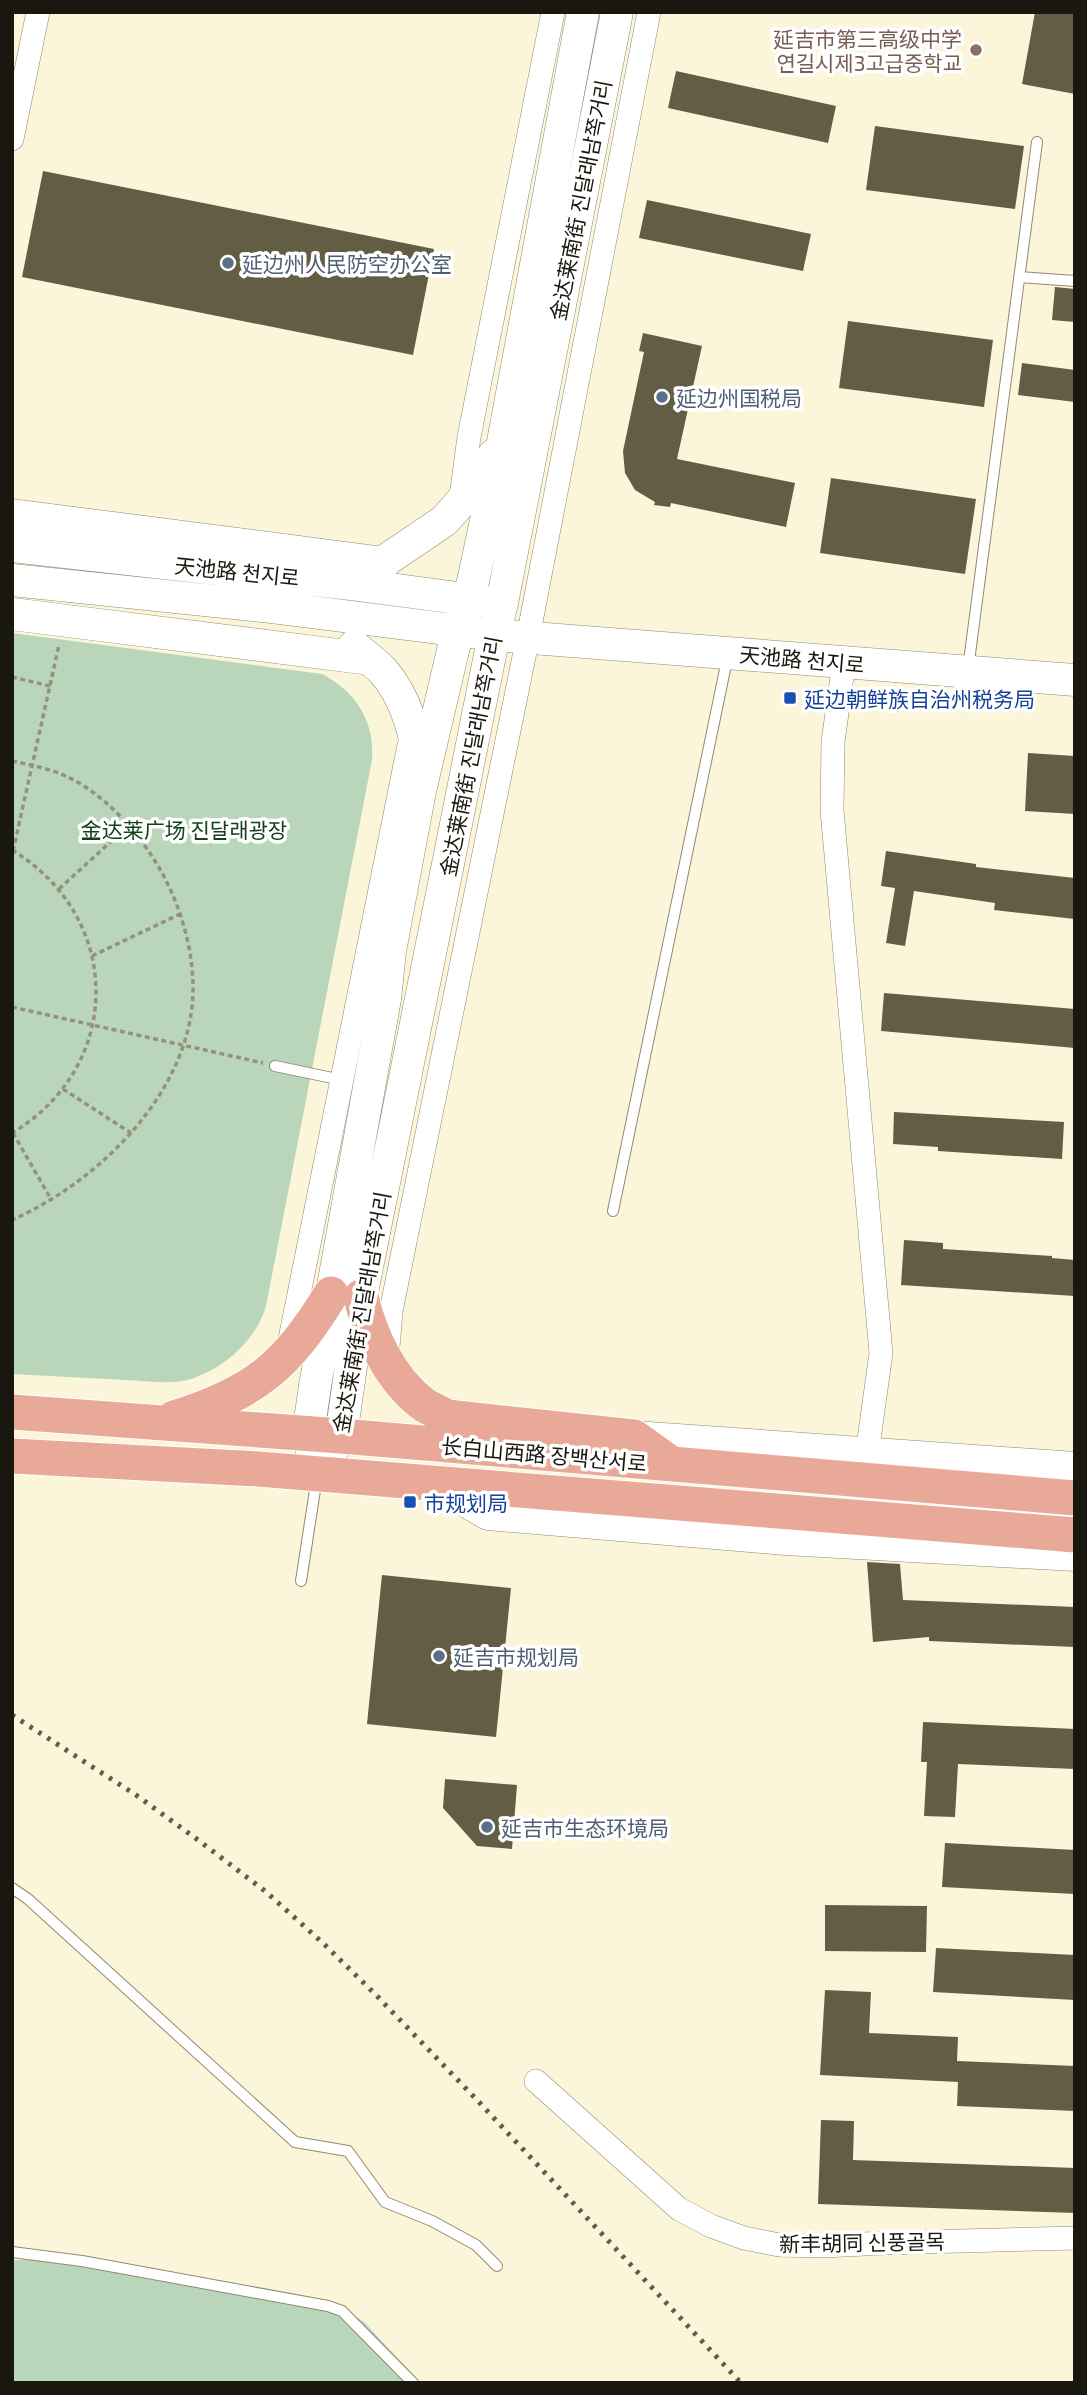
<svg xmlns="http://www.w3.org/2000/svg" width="1087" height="2395" font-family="'Exo 2','Noto Sans SC','Noto Sans KR',sans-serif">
  <rect width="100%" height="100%" fill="#fbf5d9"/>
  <path fill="#b9d6bb" d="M12,633L322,674C356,692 375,721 372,760L266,1306C256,1340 225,1368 191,1379C171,1385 147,1381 126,1380C88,1378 50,1376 12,1374Z
    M12,2260H56L348,2311L364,2322L421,2383H12Z"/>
  <path fill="#635d45" d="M1035,12H1075V94L1022,84Z
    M676,71L836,106L828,143L668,108Z
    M875,126L1024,146L1015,209L866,190Z
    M43,171L434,249L413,355L22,277Z
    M647,200L811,234L803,271L639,238Z
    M1055,287L1075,289V322L1052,320Z
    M848,321L993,340L984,407L839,388Z
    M643,333L702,346L677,459L795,483L786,527L671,503L670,507L654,505L655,502L635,490L625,473L623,451L644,352L639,351Z
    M1022,363L1075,370V402L1018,395Z
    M831,478L976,499L965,574L820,553Z
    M1028,753L1075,756V814L1025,811Z
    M886,851L976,864V867L1075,878V919L994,910L995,903L914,891L905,946L886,943L895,888L881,886Z
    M884,993L1075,1009V1048L881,1031Z
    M894,1112L1064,1122L1062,1159L938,1151V1147L893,1144Z
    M904,1240L943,1243V1249L1052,1256V1258L1075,1260V1296L901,1285Z
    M867,1562L900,1564L903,1600L1075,1607V1647L929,1641V1637L873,1642Z
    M382,1575L511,1588L496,1737L367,1724Z
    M923,1722L1075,1729V1769L958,1764L955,1817L924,1816L927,1762H921Z
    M445,1779L517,1785L512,1849L477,1846L443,1808Z
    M945,1843L1075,1850V1894L942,1887Z
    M825,1905L927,1906L926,1952L825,1951Z
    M936,1948L1075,1955V2000L933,1992Z
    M825,1990L871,1992L869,2033L958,2037L957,2061L1075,2066V2111L957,2106L958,2082L820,2075Z
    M821,2120L854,2121L853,2160L1075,2168V2213L818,2204Z"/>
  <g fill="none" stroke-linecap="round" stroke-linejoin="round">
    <g stroke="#908a71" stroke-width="12">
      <path id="lane" d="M1019,277L1075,281
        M968,669L1037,142
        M275,1066L342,1080
        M613,1211L728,655
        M301,1581L317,1477
        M12,1888L28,1899L295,2142L348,2151L385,2202L432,2221L476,2245L497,2266
        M12,2252L82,2261L328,2306L342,2311L413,2383"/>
    </g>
    <g stroke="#908a71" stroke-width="24">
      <path id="street" d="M12,139L38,12
        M461,497L469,437L553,12
        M844,662L833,742L832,810L881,1353L865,1468
        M288,1349L409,745
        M387,1359L391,1311L528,637L649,12
        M536,2081L679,2209L711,2226L744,2238L779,2245L824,2246L884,2243L1075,2238"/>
    </g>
    <g stroke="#908a71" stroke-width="33">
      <path id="secondary" d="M12,515L384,563
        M12,546L351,584L488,602
        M367,573L444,521L461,502L494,455
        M12,580L272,607L494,635L1075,680
        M12,614L370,659
        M354,646C363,654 374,662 383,671C406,697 418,738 419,772
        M634,1437L1075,1468
        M313,1456L308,1434L315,1386L385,999L390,951L420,791L458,629L469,600L503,442L583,12
        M317,1474L341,1436L361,1297L494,635L502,603L617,12
        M437,1484L488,1514L785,1539L1075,1555"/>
    </g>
    <g stroke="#fff" stroke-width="37">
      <path id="primary" d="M361,1297C370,1336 390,1379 423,1404C430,1409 439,1412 447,1417L634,1437L666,1460
        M12,1412L341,1436L1075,1498
        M174,1418C255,1393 287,1366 331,1294
        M12,1456L258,1469L1075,1535"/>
    </g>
    <path stroke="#96917e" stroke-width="3.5" stroke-dasharray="5 3.5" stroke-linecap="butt" d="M12,677L50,686
      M12,761C31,765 51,769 68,777C108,797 139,833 161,871C181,907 194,951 193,993C190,1093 98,1182 12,1220
      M12,850C124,918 124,1066 12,1133
      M13,851L59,645
      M59,889L129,825
      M92,956L180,914
      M12,1007L263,1063
      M63,1089L131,1133
      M13,1133L52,1201"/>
    <use href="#lane" stroke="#fff" stroke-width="10"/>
    <use href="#street" stroke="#fff" stroke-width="23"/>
    <use href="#secondary" stroke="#fff" stroke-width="32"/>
    <use href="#primary" stroke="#e9a998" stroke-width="35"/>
    <path stroke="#605c4d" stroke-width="5" stroke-dasharray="3.5 7" stroke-linecap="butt" d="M12,1715L136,1795L198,1840L265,1891L324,1944L376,1995L477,2100L741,2383"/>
  </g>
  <circle fill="#8d6e63" stroke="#fff" stroke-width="2.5" cx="976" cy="50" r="7"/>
  <g fill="#5c6f8a" stroke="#fff" stroke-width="2.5">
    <circle cx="228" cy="263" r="7"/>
    <circle cx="662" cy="397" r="7"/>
    <circle cx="439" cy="1656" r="7"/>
    <circle cx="487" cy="1827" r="7"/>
  </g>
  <g fill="#1a4fb4" stroke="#fff" stroke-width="2.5">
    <rect x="783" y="691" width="14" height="14" rx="3.5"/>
    <rect x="403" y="1495" width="14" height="14" rx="3.5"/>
  </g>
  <g text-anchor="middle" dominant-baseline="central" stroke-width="7" stroke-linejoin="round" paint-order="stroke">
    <g font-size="21" fill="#785e54" stroke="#fff" text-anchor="end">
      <text x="962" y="38">延吉市第三高级中学<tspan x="962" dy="24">연길시제3고급중학교</tspan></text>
    </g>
    <g font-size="21" fill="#1a170e" stroke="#fff">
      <text transform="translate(580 200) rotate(-79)">金达莱南街 진달래남쪽거리</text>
      <text transform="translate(237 571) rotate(6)">天池路 천지로</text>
      <text transform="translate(802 659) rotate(5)">天池路 천지로</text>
      <text transform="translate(470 756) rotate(-79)">金达莱南街 진달래남쪽거리</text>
      <text transform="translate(361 1312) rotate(-80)">金达莱南街 진달래남쪽거리</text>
      <text transform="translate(544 1454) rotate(5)">长白山西路 장백산서로</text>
      <text transform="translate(862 2242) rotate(-1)">新丰胡同 신풍골목</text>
    </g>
    <g font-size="21" fill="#4e5e75" stroke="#fff" text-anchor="start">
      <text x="242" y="263">延边州人民防空办公室</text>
      <text x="676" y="397">延边州国税局</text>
      <text x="453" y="1656">延吉市规划局</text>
      <text x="501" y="1827">延吉市生态环境局</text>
    </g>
    <g font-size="21" fill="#164399" stroke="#fff" text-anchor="start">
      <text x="804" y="698">延边朝鲜族自治州税务局</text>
      <text x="424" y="1502">市规划局</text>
    </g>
    <g font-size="21" fill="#13411b" stroke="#fff">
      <text x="184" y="829">金达莱广场 진달래광장</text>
    </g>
  </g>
  <rect width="1087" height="2395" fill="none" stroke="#1a170e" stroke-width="28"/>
</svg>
